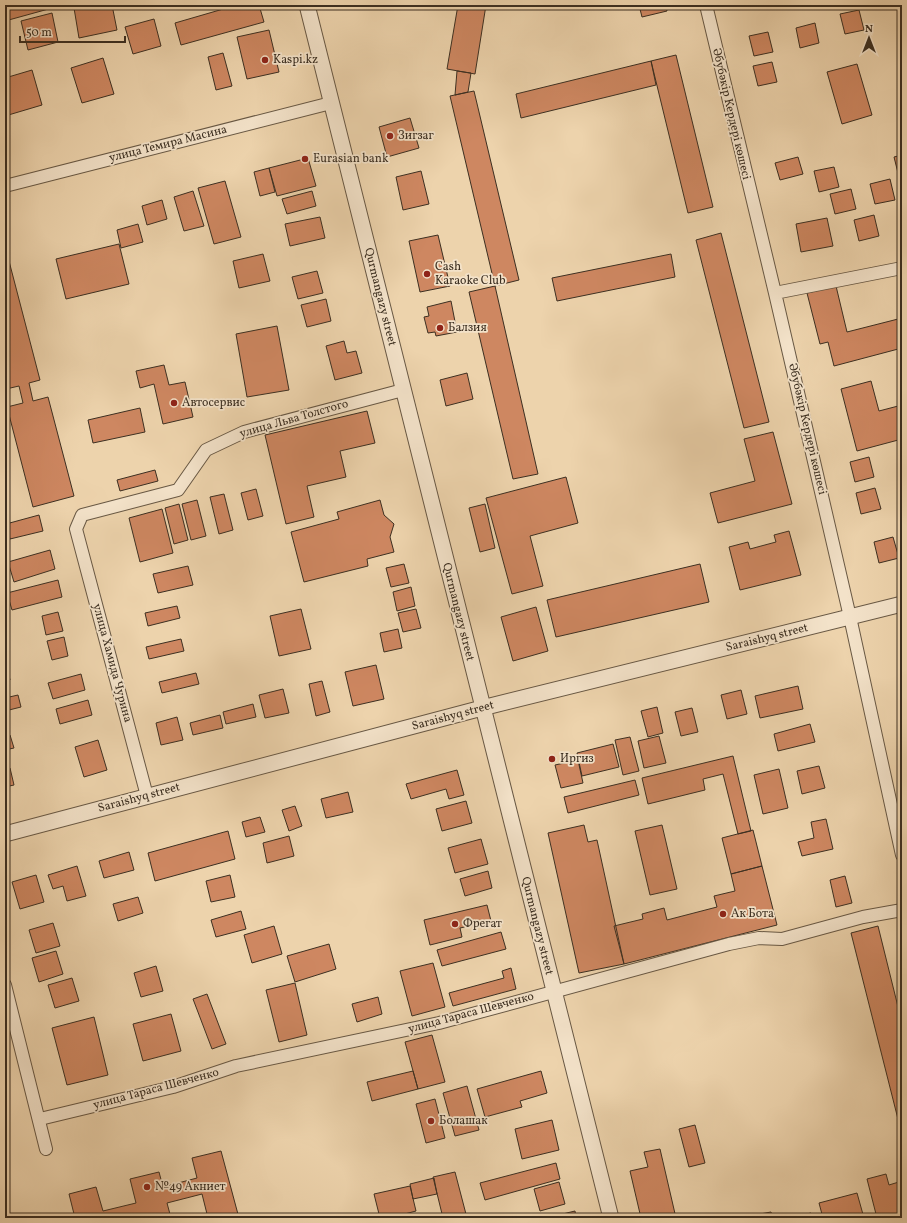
<svg xmlns="http://www.w3.org/2000/svg" width="907" height="1223" font-family="Vollkorn,serif">
  <rect width="100%" height="100%" fill="#edd3ac"/>
  <filter id="stains"><feTurbulence type="fractalNoise" baseFrequency=".005" numOctaves="4"/><feColorMatrix values="0 0 0 0 .2 0 0 0 0 .09 0 0 0 0 .02 0 0 0 .5 -.17"/></filter>
  <radialGradient id="worn" r=".72"><stop offset=".6" stop-color="#630" stop-opacity="0"/><stop offset="1" stop-color="#630" stop-opacity=".3"/></radialGradient>
  <path fill="#ce8761" stroke="#3c2f21" d="M5,5H63L5,21Z
    M90,5H112L117,30L79,38L74,8Z
    M237,5H259L264,22L181,45L175,23Z
    M458,5H486L475,74L447,69Z
    M639,5H666L667,11L642,17Z
    M859,10L864,30L845,34L840,14Z
    M52,13L58,42L28,50L21,21Z
    M154,19L161,46L133,54L125,27Z
    M815,23L819,43L800,48L796,28Z
    M269,30L279,72L247,79L237,37Z
    M768,32L773,52L754,56L749,36Z
    M223,53L232,86L216,90L208,57Z
    M676,55L713,207L688,213L651,61Z
    M103,58L114,94L82,103L71,68Z
    M651,61L656,85L521,118L516,94Z
    M772,62L777,82L758,86L753,66Z
    M857,64L872,115L842,124L827,72Z
    M32,70L42,105L5,116V78Z
    M457,71L471,73L468,92L455,95Z
    M474,91L519,280L495,286L450,96Z
    M410,118L419,148L387,157L379,127Z
    M902,155V176L899,177L894,157Z
    M798,157L803,174L780,180L775,163Z
    M308,158L316,186L277,196L269,168Z
    M834,167L839,187L819,192L814,171Z
    M269,168L275,192L260,196L254,172Z
    M421,171L429,204L403,210L396,177Z
    M890,179L895,200L875,204L870,184Z
    M225,181L241,237L214,244L198,188Z
    M851,189L856,209L835,214L830,194Z
    M193,191L204,226L184,231L174,197Z
    M312,191L316,206L287,214L282,199Z
    M162,200L167,219L147,225L142,206Z
    M874,215L879,236L859,241L854,220Z
    M320,217L325,238L290,246L285,224Z
    M827,218L833,246L801,252L796,224Z
    M138,224L143,242L121,248L117,230Z
    M721,233L769,422L744,428L696,240Z
    M438,235L450,286L420,292L409,241Z
    M119,244L129,284L66,299L56,259Z
    M263,254L270,281L239,288L233,261Z
    M671,254L675,277L557,301L552,278Z
    M9,261L40,380L29,383L33,401L48,397L74,496L33,507L7,407L23,403L19,386L6,389L5,385V262Z
    M317,271L323,293L298,299L292,277Z
    M495,286L538,474L513,479L469,292Z
    M836,286L847,332L902,318V348L834,366L828,342L820,344L807,293Z
    M326,299L331,321L307,327L301,305Z
    M451,301L457,332L436,336L435,332L428,333L424,317L429,316L427,307Z
    M277,326L289,390L247,397L236,334Z
    M344,341L347,353L356,351L362,373L335,380L326,346Z
    M164,365L169,385L185,382L193,417L163,424L154,384L140,388L136,371Z
    M467,373L473,399L446,406L440,380Z
    M871,381L879,411L902,405V439L857,451L841,389Z
    M140,408L145,432L93,443L88,420Z
    M367,411L375,443L340,451L346,477L307,486L314,517L286,524L265,435Z
    M773,432L792,504L718,523L710,493L755,481L744,439Z
    M869,457L874,477L855,482L850,462Z
    M155,470L158,481L120,491L117,480Z
    M566,477L578,523L530,536L543,586L512,594L486,498Z
    M875,488L881,509L861,514L856,493Z
    M256,489L263,516L248,520L241,493Z
    M224,494L233,530L219,534L210,497Z
    M197,500L206,536L191,540L182,504Z
    M380,500L384,515L394,524L390,537L394,552L367,559L368,566L304,582L291,532L339,519L337,512Z
    M179,504L188,540L174,544L165,508Z
    M485,504L495,548L480,552L469,508Z
    M162,509L173,553L140,562L129,518Z
    M39,515L43,531L10,539L6,524Z
    M789,531L801,575L740,590L729,547L748,542L750,549L776,542L774,535Z
    M893,537L899,558L879,563L874,542Z
    M50,550L55,569L14,582L8,562Z
    M404,564L409,583L391,587L386,568Z
    M700,564L709,602L556,637L547,600Z
    M188,566L193,585L158,593L153,574Z
    M58,580L62,597L12,610L7,593Z
    M411,587L415,606L397,611L393,592Z
    M177,606L180,618L148,626L145,613Z
    M536,607L548,651L513,661L501,617Z
    M301,609L311,649L279,656L270,616Z
    M416,609L421,628L403,632L398,613Z
    M58,612L63,631L46,635L42,616Z
    M398,629L402,648L384,652L380,633Z
    M64,637L68,656L52,660L47,641Z
    M181,639L184,651L149,659L146,647Z
    M5,659L10,680L5,682Z
    M376,665L384,699L353,706L345,672Z
    M196,673L199,684L162,693L159,682Z
    M81,674L85,690L53,699L48,683Z
    M322,681L330,712L316,716L309,684Z
    M798,686L803,709L760,718L755,696Z
    M283,689L289,713L265,718L259,695Z
    M741,690L747,714L727,719L721,695Z
    M18,695L21,707L5,711V698Z
    M88,700L92,715L60,724L56,709Z
    M253,704L256,717L226,724L223,712Z
    M657,707L663,733L648,737L641,711Z
    M692,708L698,732L681,736L675,712Z
    M220,715L223,728L193,735L190,723Z
    M177,717L183,740L161,745L156,723Z
    M810,724L815,742L778,751L774,734Z
    M10,735L14,748L5,750V736Z
    M659,736L666,763L644,768L638,741Z
    M630,737L639,771L623,775L615,740Z
    M98,740L107,770L84,777L75,747Z
    M613,744L619,767L582,776L577,753Z
    M733,756L751,831L738,834L723,774L703,779L705,790L648,804L642,778Z
    M578,760L583,783L561,788L555,765Z
    M819,766L825,788L802,794L797,771Z
    M10,768L14,785L5,787V769Z
    M779,769L788,808L763,814L754,775Z
    M457,770L464,795L449,799L446,789L411,799L406,784Z
    M635,780L639,795L568,813L564,797Z
    M348,792L353,812L326,818L321,799Z
    M466,801L472,823L442,831L436,809Z
    M295,806L302,826L289,831L282,810Z
    M260,817L265,832L246,837L242,822Z
    M826,819L833,849L802,856L798,842L814,838L811,822Z
    M584,825L588,842L597,840L624,964L579,973L548,833Z
    M662,825L677,889L650,895L635,831Z
    M753,830L762,866L731,874L722,838Z
    M228,831L235,859L155,881L148,853Z
    M289,836L294,856L267,863L263,843Z
    M481,839L488,864L455,873L448,848Z
    M129,852L134,870L104,878L99,861Z
    M77,866L86,896L67,901L63,886L53,889L48,875Z
    M762,866L777,925L624,964L614,926L643,919L642,914L664,908L667,920L717,907L714,896L735,891L731,874Z
    M488,871L492,888L465,896L460,879Z
    M36,875L44,902L20,909L12,882Z
    M230,875L235,897L211,902L206,881Z
    M845,876L852,903L836,907L830,880Z
    M138,897L143,913L118,921L113,904Z
    M487,905L491,921L460,928L462,937L430,945L424,920Z
    M241,911L246,929L216,937L211,920Z
    M53,923L60,946L36,953L29,930Z
    M274,926L282,954L252,963L244,935Z
    M878,926L902,1023V1135L851,933Z
    M501,932L506,949L442,966L437,950Z
    M329,944L336,969L295,982L287,956Z
    M56,951L63,974L39,982L32,958Z
    M433,963L445,1007L412,1016L400,971Z
    M156,966L163,991L141,997L134,973Z
    M511,968L516,989L453,1006L449,993L504,978L502,971Z
    M72,978L79,1001L55,1008L48,985Z
    M295,983L307,1035L279,1042L266,990Z
    M207,994L226,1044L212,1049L193,999Z
    M378,997L382,1014L357,1022L352,1004Z
    M171,1014L181,1051L143,1061L133,1024Z
    M94,1017L108,1075L67,1085L52,1028Z
    M432,1035L445,1082L418,1089L405,1042Z
    M413,1071L418,1089L372,1101L367,1082Z
    M541,1071L547,1093L520,1101L522,1107L485,1117L477,1089Z
    M467,1086L479,1130L455,1136L443,1093Z
    M435,1099L445,1138L426,1143L416,1104Z
    M552,1120L559,1150L522,1159L515,1129Z
    M695,1125L705,1163L689,1167L679,1129Z
    M660,1149L676,1218H641L630,1171L648,1167L644,1152Z
    M221,1151L239,1218H208L202,1194L167,1203L171,1218H75L69,1194L96,1187L103,1211L136,1203L130,1179L159,1172L163,1187L197,1178L192,1158Z
    M556,1163L560,1179L485,1200L480,1183Z
    M455,1172L467,1218H443L433,1177Z
    M886,1174L889,1185L902,1181V1218H877L867,1179Z
    M434,1178L437,1194L413,1199L410,1184Z
    M559,1182L565,1204L540,1211L534,1189Z
    M410,1186L416,1211L401,1215L402,1218H380L374,1194Z
    M857,1193L864,1218H823L819,1203Z
    M575,1211L576,1218H546Z
    M771,1212L773,1218H761L760,1214Z
    M811,1213L812,1218H787Z"/>
  <g fill="none" stroke-linecap="round" stroke-linejoin="round">
    <g stroke="#685844" stroke-width="14">
      <path id="minor" d="M706,5L775,293L850,617L902,855
        M5,186L331,103
        M775,293L902,268
        M147,796L76,529L82,515L178,490L206,450L244,432L403,390
        M5,985L46,1149
        M40,1119L173,1087L236,1066L439,1023L729,944L759,938L782,939L863,917L902,910"/>
    </g>
    <g stroke="#685844" stroke-width="17">
      <path id="tertiary" d="M307,5L611,1218
        M5,834L482,708L902,604"/>
    </g>
    <use href="#minor" stroke="#f3e2c9" stroke-width="12"/>
    <use href="#tertiary" stroke="#f3e2c9" stroke-width="15"/>
  </g>
  <g fill="#8f2418" stroke="#f3e2c9" stroke-width="1.5">
    <circle cx="265" cy="60" r="4"/>
    <circle cx="390" cy="136" r="4"/>
    <circle cx="305" cy="159" r="4"/>
    <circle cx="427" cy="274" r="4"/>
    <circle cx="440" cy="328" r="4"/>
    <circle cx="174" cy="403" r="4"/>
    <circle cx="552" cy="759" r="4"/>
    <circle cx="723" cy="914" r="4"/>
    <circle cx="455" cy="924" r="4"/>
    <circle cx="431" cy="1121" r="4"/>
    <circle cx="147" cy="1187" r="4"/>
  </g>
  <g text-anchor="middle" dominant-baseline="central" stroke-width="3.5" stroke-linejoin="round" paint-order="stroke">
    <g font-size="12" fill="#3c2f21" stroke="#f3e2c9" text-anchor="start">
      <text x="273" y="60">Kaspi.kz</text>
      <text x="398" y="136">Зигзаг</text>
      <text x="313" y="159">Eurasian bank</text>
      <text x="435" y="267">Cash<tspan x="435" dy="14">Karaoke Club</tspan></text>
      <text x="448" y="328">Балзия</text>
      <text x="182" y="403">Автосервис</text>
      <text x="560" y="759">Иргиз</text>
      <text x="731" y="914">Ак Бота</text>
      <text x="463" y="924">Фрегат</text>
      <text x="439" y="1121">Болашак</text>
      <text x="155" y="1187">№49 Акниет</text>
    </g>
    <g font-size="12" fill="#3c2f21" stroke="#f3e2c9">
      <text transform="translate(731 114) rotate(77)">Әбубәкір Кердері көшесі</text>
      <text transform="translate(168 144) rotate(-14)">улица Темира Масина</text>
      <text transform="translate(380 297) rotate(76)">Qurmangazy street</text>
      <text transform="translate(294 419) rotate(-16)">улица Льва Толстого</text>
      <text transform="translate(807 429) rotate(77)">Әбубәкір Кердері көшесі</text>
      <text transform="translate(458 612) rotate(76)">Qurmangazy street</text>
      <text transform="translate(767 638) rotate(-14)">Saraishyq street</text>
      <text transform="translate(112 663) rotate(75)">улица Хамида Чурина</text>
      <text transform="translate(453 716) rotate(-15)">Saraishyq street</text>
      <text transform="translate(139 798) rotate(-15)">Saraishyq street</text>
      <text transform="translate(537 926) rotate(76)">Qurmangazy street</text>
      <text transform="translate(471 1013) rotate(-15)">улица Тараса Шевченко</text>
      <text transform="translate(156 1089) rotate(-15)">улица Тараса Шевченко</text>
    </g>
  </g>
  <rect width="907" height="1223" fill="none" stroke="#edd3ac" stroke-width="20"/>
  <rect x="6" y="6" width="895" height="1211" fill="none" stroke="#3c2f21" stroke-width="2"/>
  <rect x="10" y="10" width="887" height="1203" fill="none" stroke="#3c2f21"/>
  <g transform="translate(869 38)" stroke="#f3e2c9" stroke-width="3" paint-order="stroke">
  <path d="M0-3L7 15L0 10L-7 15Z" fill="#3c2f21"/>
  <text y="-6" font-size="11" font-weight="bold" text-anchor="middle" fill="#3c2f21">N</text>
  </g>
  <path d="M20 36v6h105v-6" fill="none" stroke="#3c2f21" stroke-width="2"/>
  <text x="26" y="36" font-size="12" fill="#3c2f21" stroke="#f3e2c9" stroke-width="3" paint-order="stroke">50 m</text>
  <rect width="100%" height="100%" filter="url(#stains)"/>
  <rect width="100%" height="100%" fill="url(#worn)"/>
</svg>
